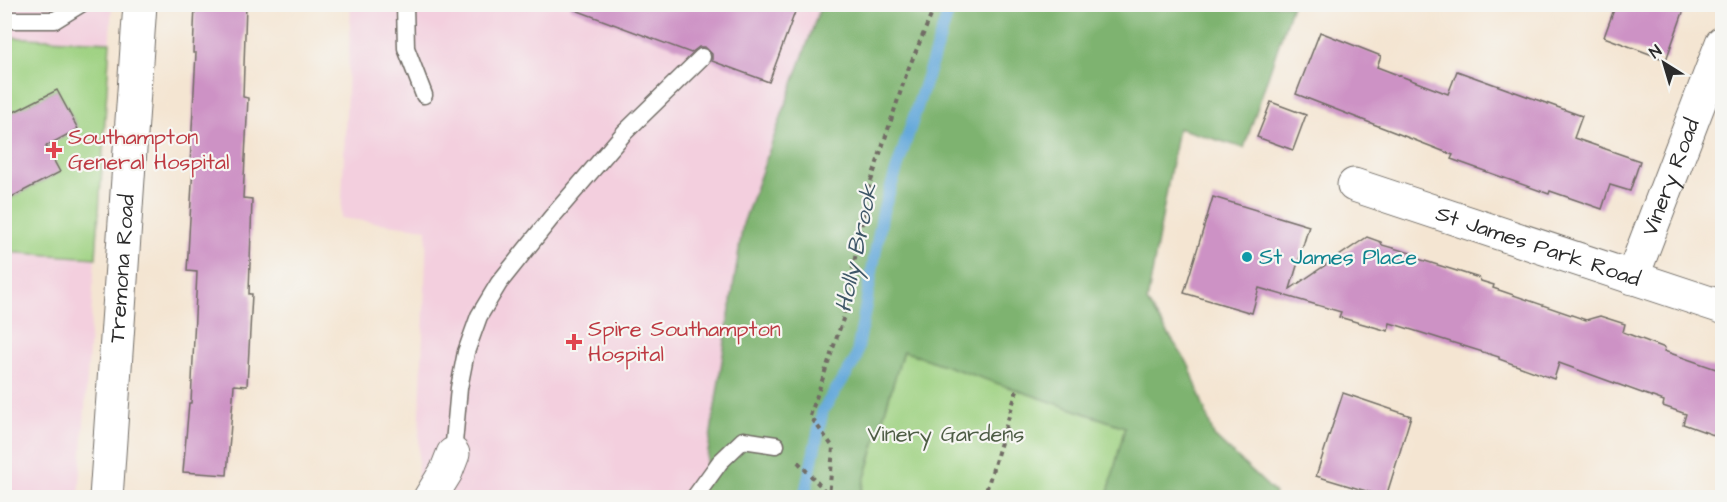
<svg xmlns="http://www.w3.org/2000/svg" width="1727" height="502" font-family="'Architects Daughter',sans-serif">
  <rect width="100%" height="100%" fill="#f6f6f2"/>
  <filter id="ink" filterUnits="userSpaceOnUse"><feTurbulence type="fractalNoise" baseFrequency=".0167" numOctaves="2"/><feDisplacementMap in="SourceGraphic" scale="12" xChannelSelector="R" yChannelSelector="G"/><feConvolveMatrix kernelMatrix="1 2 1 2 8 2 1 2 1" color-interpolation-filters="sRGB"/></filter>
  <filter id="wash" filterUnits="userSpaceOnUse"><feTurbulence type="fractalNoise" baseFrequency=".008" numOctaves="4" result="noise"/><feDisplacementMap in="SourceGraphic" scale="24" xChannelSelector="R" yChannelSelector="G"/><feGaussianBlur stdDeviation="1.35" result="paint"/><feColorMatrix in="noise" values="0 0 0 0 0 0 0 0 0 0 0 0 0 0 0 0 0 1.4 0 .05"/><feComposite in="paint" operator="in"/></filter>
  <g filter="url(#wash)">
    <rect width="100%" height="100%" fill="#f4e5d2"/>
    <path fill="#f3cfde" d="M4,5H112L79,497H5Z
      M351,5H821L743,224L701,497H421L417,494L427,229L341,218Z"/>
    <path fill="#9ed181" stroke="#647e56" stroke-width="1.5" d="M4,37L110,42L96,258L5,252V201L59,172L46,146L78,129L57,90L5,117Z
      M903,351L1125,427L1107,497L859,498Z"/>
    <path fill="#7eb36f" stroke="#546f4d" stroke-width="1.5" d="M821,5H1292L1244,148L1178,128L1147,302L1189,365L1214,436L1275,493L1273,497H1107L1125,427L903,351L859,497L701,498L743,224Z"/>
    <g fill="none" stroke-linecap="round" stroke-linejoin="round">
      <path stroke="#65a9da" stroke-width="12" d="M804,498L823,410L856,359L883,211L951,4"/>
    </g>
    <g id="blocks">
      <path fill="#cd92c5" d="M195,4H246L243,97L248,98L243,198L252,199L249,294H252L247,386L234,385L227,475L183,472L189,403H191L197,272L187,271L193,166H190L196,53H193Z
        M570,4H798L769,82L712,61V54L705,47H699L691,53L570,8Z
        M1616,4H1686L1666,60L1604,37Z
        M1320,32L1381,56L1377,67L1448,94L1457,71L1582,116L1574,138L1640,161L1630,191L1610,185L1602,209L1550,191L1549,194L1451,159L1453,155L1296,94Z
        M57,90L78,129L46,146L60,172L4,201V117Z
        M1271,102L1306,115L1293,150L1257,137Z
        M1213,197L1309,226L1290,289L1367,237L1381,242L1382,245L1411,253L1412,257L1479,278L1481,281L1494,285L1493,288L1586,320L1600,316L1625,324L1623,332L1665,348L1664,351L1722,371V438L1683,424L1686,414L1663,406L1664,401L1559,363L1554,379L1499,359V357L1390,323L1388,331L1339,317L1341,312L1259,288L1252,313L1184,293Z
        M1343,393L1411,416L1386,497L1316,476Z"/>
    </g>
  </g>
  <g filter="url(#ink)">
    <use href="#blocks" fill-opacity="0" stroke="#716c65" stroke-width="1.5"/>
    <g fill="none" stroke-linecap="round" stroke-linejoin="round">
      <g stroke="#716c65" stroke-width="19">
        <path id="service" d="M405,4L406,48L424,95
          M4,20H55L81,4
          M453,454L459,388L466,352L479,316L499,283L551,218L625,132L702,57
          M694,498L720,462L743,440L776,445"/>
      </g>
      <g stroke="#716c65" stroke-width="35">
        <g id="minor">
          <path id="s1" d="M1354,185L1722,307"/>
          <path id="s2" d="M1632,278L1722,43"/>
          <path id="s3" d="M106,498L140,4"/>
          <path d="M430,498L446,472L453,454"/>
        </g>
      </g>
      <path stroke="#716c65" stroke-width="4" stroke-dasharray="4.5 4.5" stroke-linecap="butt" d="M798,462L827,493L836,498
        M829,498L833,447L810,416L843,319L869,187L907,72L936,4
        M984,498L1017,390"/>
      <use href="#service" stroke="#fff" stroke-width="16"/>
      <use href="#minor" stroke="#fff" stroke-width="33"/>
    </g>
  </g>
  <g fill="#e0444e" stroke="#f6f6f2" stroke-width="2">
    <path d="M51 141h6v6h6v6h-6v6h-6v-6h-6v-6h6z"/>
    <path d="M571 333h6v6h6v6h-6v6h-6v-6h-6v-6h6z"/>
  </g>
  <circle fill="#0f9aa8" stroke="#f6f6f2" stroke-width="2" cx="1247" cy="257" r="6"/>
  <g text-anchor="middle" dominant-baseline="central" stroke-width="4.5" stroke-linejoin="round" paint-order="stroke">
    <g font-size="22" fill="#be3a42" stroke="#f6f6f2" text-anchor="start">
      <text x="68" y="137">Southampton<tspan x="68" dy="25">General Hospital</tspan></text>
      <text x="588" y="329">Spire Southampton<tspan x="588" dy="25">Hospital</tspan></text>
    </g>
    <g font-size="22" fill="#2b2b2b" stroke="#f6f6f2">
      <text stroke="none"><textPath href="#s2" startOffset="108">Vinery Road</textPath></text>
      <text stroke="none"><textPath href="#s1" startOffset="194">St James Park Road</textPath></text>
      <text stroke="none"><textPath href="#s3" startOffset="230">Tremona Road</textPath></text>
    </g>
    <g font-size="22" fill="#0d838f" stroke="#f6f6f2" text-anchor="start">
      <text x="1259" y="257">St James Place</text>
    </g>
    <g font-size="22" fill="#4e5d45" stroke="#f6f6f2">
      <text x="946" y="434">Vinery Gardens</text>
    </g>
    <g font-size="24" font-style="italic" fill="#3f5768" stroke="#f6f6f2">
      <text transform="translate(857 248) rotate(-78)">Holly Brook</text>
    </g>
  </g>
  <rect width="1727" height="502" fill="none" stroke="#f6f6f2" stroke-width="24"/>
  <g transform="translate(1664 63) rotate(323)" stroke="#f6f6f2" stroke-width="4.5" paint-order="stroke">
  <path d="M0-4.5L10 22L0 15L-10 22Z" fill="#2b2b2b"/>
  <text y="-9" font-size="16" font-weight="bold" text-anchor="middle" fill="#2b2b2b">N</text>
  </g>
</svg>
